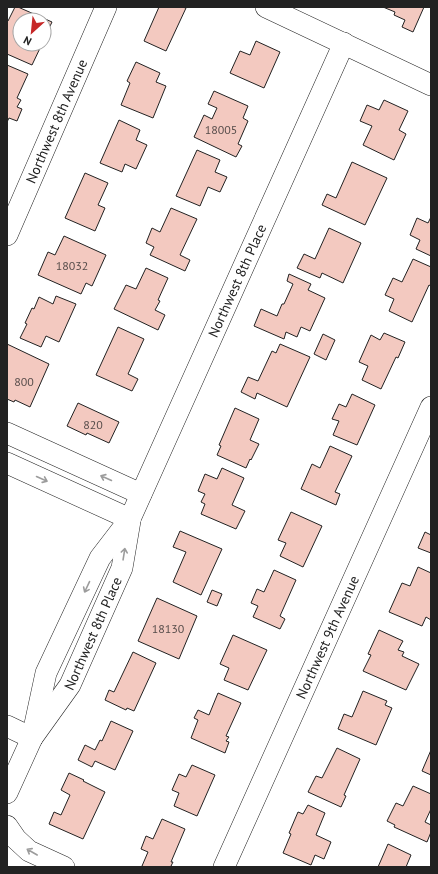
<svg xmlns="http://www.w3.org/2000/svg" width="438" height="874" font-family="'PT Sans',sans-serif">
  <rect width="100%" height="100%" fill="#fff"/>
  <path fill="#f3c9c0" stroke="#222" d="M15,7H18L52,22L44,39V20H20V44H42L32,65L7,54V21H8Z
    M159,7H182L186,8L166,51L144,41Z
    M383,7H424L413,32L402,27L405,20L394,15L395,12Z
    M256,41L280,52L264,88L230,73L240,51L250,55Z
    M136,62L160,73L156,82L166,86L153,118L121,105L130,83L127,81Z
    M7,65L28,74L17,98L21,100L17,107L22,109L17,121L9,118L7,122Z
    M214,91L248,106L243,118L248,121L238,144L242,146L236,157L194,137L204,115L212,119L217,108L208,104Z
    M384,100L408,111L399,130L406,134L394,160L363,145L372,126L360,121L367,105L379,110Z
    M119,120L140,130L136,140L147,145L136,169L125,164L122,172L100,163Z
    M197,150L220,160L215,172L227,177L220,192L208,187L200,206L176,196Z
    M352,162L387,178L365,225L322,205L327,194L336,198Z
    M85,173L108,183L98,205L105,208L95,231L65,218Z
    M171,208L197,219L180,255L190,260L185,271L150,255L154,247L146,243L152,228L160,232Z
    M431,217V256L416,249L420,240L410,235L417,218L428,223Z
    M329,228L361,243L343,283L322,273L320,278L297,268L304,254L315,259Z
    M64,236L106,255L92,286L86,283L81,294L38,275L48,252L55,255Z
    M413,259L431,267V286L429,285L412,322L389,311L394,299L385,295L393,278L402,282Z
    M146,268L168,278L158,300L160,301L155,310L165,315L158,330L114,309L126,285L136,289Z
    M289,274L311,284L308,290L325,298L310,331L301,327L297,337L286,332L284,339L254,326L261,309L277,316L282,304H284L293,284L287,281Z
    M56,296L76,304L59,342L46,336L41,347L20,338L27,324L25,323L32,308L34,309L39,297L53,304Z
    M118,327L144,339L128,374L138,379L132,391L96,375Z
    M384,333L405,342L398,358L396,357L381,389L362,380L368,366L359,362L371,335L380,340Z
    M323,334L335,340L326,360L314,354Z
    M7,344L49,364L30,407L15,400L14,402L7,399Z
    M280,344L310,357L287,407L257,393L255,399L241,392L248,377L258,381L272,351L276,353Z
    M352,394L375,405L357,445L333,435L339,421L332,419L339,404L346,407Z
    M78,403L119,422L109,443L87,433L86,435L67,426Z
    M235,408L259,419L250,440L259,444L251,460L250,459L246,468L217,455L221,446L219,445Z
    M330,446L352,456L335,492L340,494L336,505L301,489L312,464L320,468Z
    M222,468L244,478L232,505L245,511L236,529L201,514L205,504L201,502L205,494L198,491L205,474L217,479Z
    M291,512L322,526L303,567L280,556L286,543L278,540Z
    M180,531L222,549L201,595L173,582L186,552L173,547Z
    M425,532L431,535V553L418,548Z
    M418,567L431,573V620L426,617L422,626L389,612L402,583L410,586Z
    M274,570L296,580L280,616L285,619L280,629L253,617L258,606L251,603L257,589L264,592Z
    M212,590L222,594L217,606L207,602Z
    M157,598L197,616L179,659L138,641Z
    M379,630L403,641L398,650L404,652L402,656L419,664L406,690L363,671L371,655L368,654Z
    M233,635L267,650L248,690L224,680L229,668L220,664Z
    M133,652L156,663L134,711L127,708L126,710L105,700L109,690L114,692Z
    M363,691L387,701L385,705L392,708L376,745L338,729L344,714L352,717Z
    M218,693L241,703L226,736L229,737L226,741L229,742L225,753L191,738L198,720L194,718L198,710L209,715Z
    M111,721L133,731L115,770L95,761L92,767L78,760L85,745L95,750L100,740L102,741Z
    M337,748L360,759L344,795L346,796L341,807L308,792L316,776L322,778Z
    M431,750V775L422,771Z
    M192,765L215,775L197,816L174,806L179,793L172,790L179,774L186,777Z
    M69,773L84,780L83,781L105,792L83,839L49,824L54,812L61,815L70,795L61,790Z
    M413,786L431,794V809L425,822L431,825V832L427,842L394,827L395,825L387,821L396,803L403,806Z
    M308,805L325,813L316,835L331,842L324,859L315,855L311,865L283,853L291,834L289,833L298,812L303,814Z
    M162,819L185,829L171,862H173L171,866L174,867H144L142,866L148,852L141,849L146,836L153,839Z
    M388,844L411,855L406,867H378Z"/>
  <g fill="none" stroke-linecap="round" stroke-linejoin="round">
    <g stroke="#222" stroke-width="22">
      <g id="minor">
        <path d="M266,7L431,85"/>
        <path id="s1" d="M7,235L106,7"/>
        <path d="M7,433L141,494"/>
        <path d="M7,463L130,519"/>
        <path d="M7,726L32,738"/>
        <path id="s2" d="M32,738L46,673L100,558L130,519L344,43"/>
        <path id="s3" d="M7,793L32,738L70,685L122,568L130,521"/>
        <path d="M7,826L16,839L29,851L64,867"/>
        <path id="s4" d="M224,867L431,407"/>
      </g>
    </g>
    <use href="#minor" stroke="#fff" stroke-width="21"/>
  </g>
  <defs><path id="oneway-shaft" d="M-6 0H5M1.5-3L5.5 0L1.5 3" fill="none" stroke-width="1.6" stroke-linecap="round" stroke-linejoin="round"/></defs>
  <g stroke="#9c9c9c">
    <use href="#oneway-shaft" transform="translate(106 478) rotate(-156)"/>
    <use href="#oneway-shaft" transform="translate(42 479) rotate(24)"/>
    <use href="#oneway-shaft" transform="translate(124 554) rotate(-81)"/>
    <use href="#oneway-shaft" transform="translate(87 587) rotate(115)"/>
    <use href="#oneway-shaft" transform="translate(32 852) rotate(-150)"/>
  </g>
  <g text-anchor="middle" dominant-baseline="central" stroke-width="3" stroke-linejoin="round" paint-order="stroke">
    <g font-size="12" fill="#564c4a">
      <text x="221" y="129">18005</text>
      <text x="72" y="265">18032</text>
      <text x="24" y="381">800</text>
      <text x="93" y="424">820</text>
      <text x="168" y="628">18130</text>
    </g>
    <g font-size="14" fill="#222" stroke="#fff">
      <text stroke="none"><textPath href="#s1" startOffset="124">Northwest 8th Avenue</textPath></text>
      <text stroke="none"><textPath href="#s2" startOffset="504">Northwest 8th Place</textPath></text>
      <text stroke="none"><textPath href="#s3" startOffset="182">Northwest 8th Place</textPath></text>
      <text stroke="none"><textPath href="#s4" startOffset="252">Northwest 9th Avenue</textPath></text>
    </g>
  </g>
  <rect width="438" height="874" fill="none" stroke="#222222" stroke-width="16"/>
  <g transform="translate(32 32) rotate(207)"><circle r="19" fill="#ffffff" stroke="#a7a7a7"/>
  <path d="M0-3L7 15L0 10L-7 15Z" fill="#c62828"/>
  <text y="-6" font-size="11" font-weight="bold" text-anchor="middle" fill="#222222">N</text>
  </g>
</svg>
